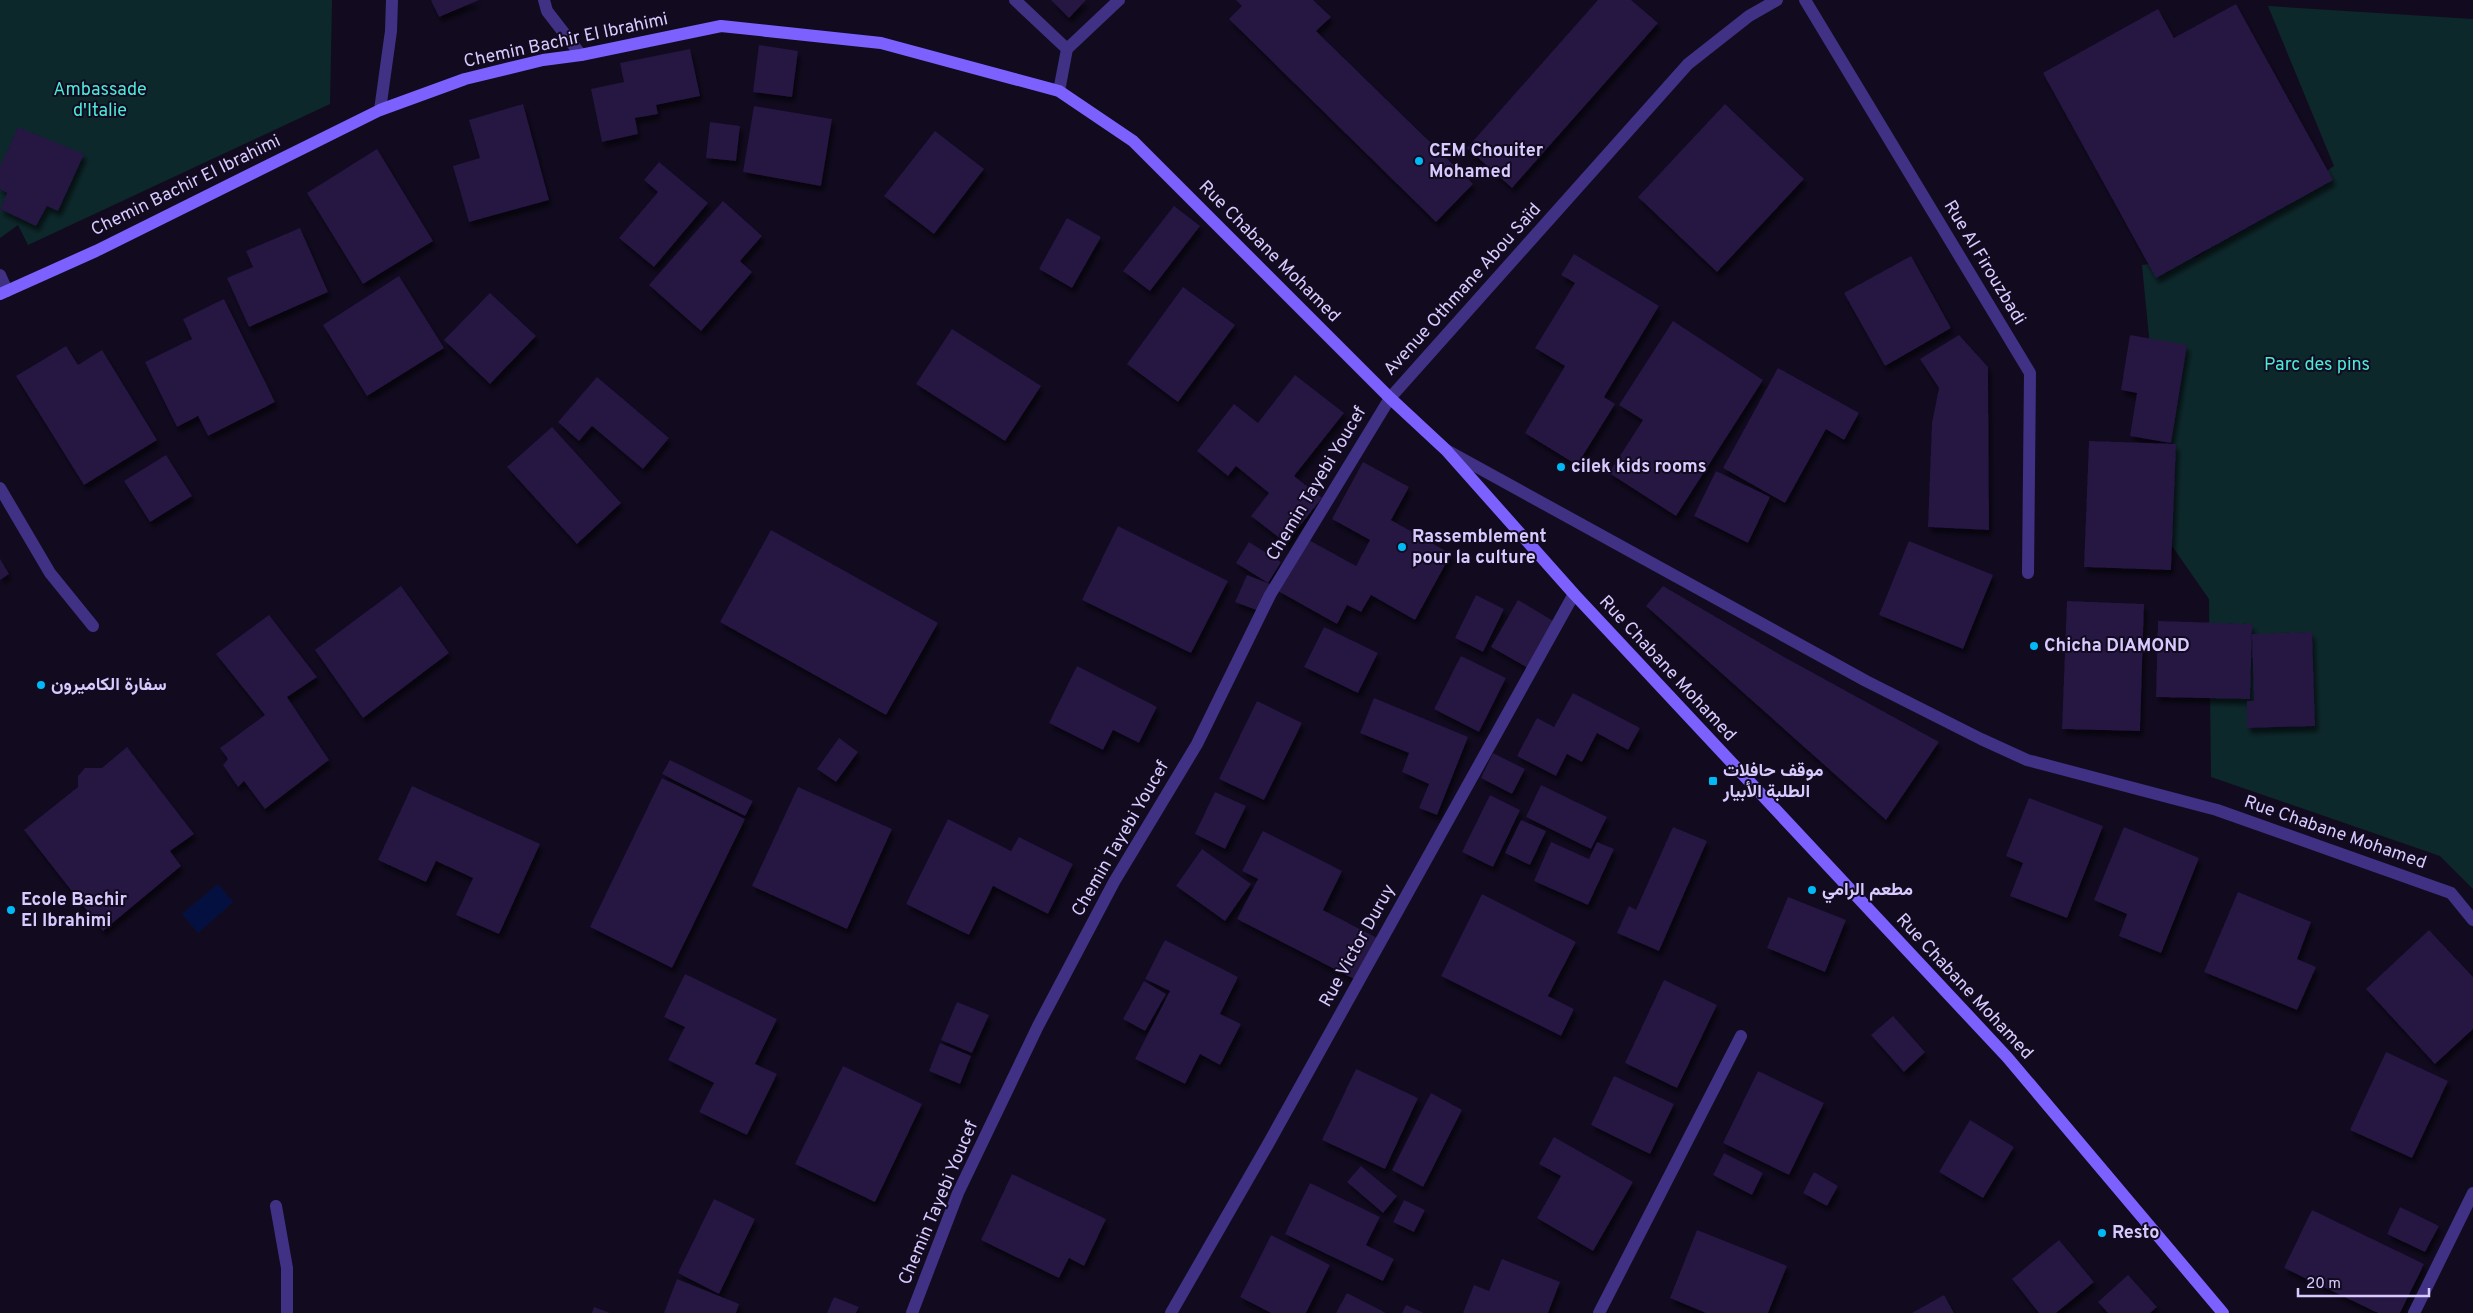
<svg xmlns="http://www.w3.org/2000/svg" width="2473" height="1313" font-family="Overpass,Vazirmatn,sans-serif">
  <defs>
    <filter id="shadow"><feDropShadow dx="3" dy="5.5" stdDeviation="2.5" flood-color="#0009"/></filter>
  </defs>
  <rect width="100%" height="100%" fill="#120b20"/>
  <path fill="#0d282b" d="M0,0H332L330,104L28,245L18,225L0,238Z
    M2268,6L2473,19V889L2440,856L2211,777L2209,599L2172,546L2171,425L2151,357L2142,265L2197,257L2334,166Z"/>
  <path fill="#041140" d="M218,884L233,902L198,933L182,914Z"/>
  <path fill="#251543" filter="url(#shadow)" d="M431,0H479L439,17Z
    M1051,0H1086L1069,18Z
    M1236,0H1313L1331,17L1316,31L1473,184L1436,222L1229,19L1242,6Z
    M1598,0H1631L1658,23L1512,188L1467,148Z
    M2236,4L2333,180L2156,278L2043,73L2158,9L2174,38Z
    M759,45L798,51L792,97L753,92Z
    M690,49L700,96L656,105L658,114L635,118L638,134L602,142L591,89L624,82L620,63Z
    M523,104L549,200L469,222L453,166L480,158L469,120Z
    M1725,104L1804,179L1717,272L1638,197Z
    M754,106L832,119L821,186L743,172Z
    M710,122L740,126L736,161L706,158Z
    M18,127L84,154L58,211L47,206L36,226L0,209L7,193L0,189V167Z
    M935,131L984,169L934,234L884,196Z
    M377,149L433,241L363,284L307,193Z
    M659,162L708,203L654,267L619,238L658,192L644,180Z
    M723,201L762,236L740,261L752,272L701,331L649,285Z
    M1174,206L1200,226L1150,291L1123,271Z
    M1067,218L1101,237L1072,288L1039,269Z
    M300,228L328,292L249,327L227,278L253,267L246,251Z
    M1574,254L1659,306L1604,397L1615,404L1577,465L1525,433L1565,366L1535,348L1575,283L1561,275Z
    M1911,256L1951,328L1885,366L1844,293Z
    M399,276L444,348L367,396L323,325Z
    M1183,287L1235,325L1178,402L1127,364Z
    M490,293L536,336L490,384L444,340Z
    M224,299L275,402L208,436L198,416L177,427L145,362L192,339L183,319Z
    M1673,321L1763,380L1676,516L1609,473L1643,420L1619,405Z
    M952,329L1041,386L1005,441L916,384Z
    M1959,335L1988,367L1989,530L1928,527L1932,423L1939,388L1920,359Z
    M2130,335L2187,345L2171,443L2130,436L2137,393L2121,390Z
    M66,346L78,365L102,350L157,440L84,485L16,376Z
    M1778,368L1859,413L1844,440L1826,429L1785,503L1723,468Z
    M1295,375L1344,413L1294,476L1322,498L1286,543L1251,516L1269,493L1236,466L1228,476L1197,451L1234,404L1258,423Z
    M597,377L669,438L643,469L592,426L579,441L558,422Z
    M552,427L621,503L577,544L507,467Z
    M2089,441L2176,444L2171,570L2084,567Z
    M166,455L192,496L150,522L124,481Z
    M1363,462L1409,487L1391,520L1451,554L1415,620L1371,595L1361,612L1347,605L1337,624L1278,591L1307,539L1356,566L1370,540L1332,519Z
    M1716,471L1770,497L1748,543L1694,516Z
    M1118,526L1228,581L1191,653L1082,600Z
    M771,530L938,623L886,715L720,622Z
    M1909,541L1993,575L1963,649L1879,615Z
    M1249,542L1281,562L1268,583L1236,563Z
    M0,559L9,574L0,580Z
    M1247,575L1270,584L1259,611L1235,602Z
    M401,586L449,653L363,718L315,650Z
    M1663,586L1784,657L1939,742L1886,820L1646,606Z
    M1476,595L1504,609L1483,652L1455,638Z
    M1518,600L1555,622L1528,668L1491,647Z
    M2067,601L2144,604L2140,731L2062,729Z
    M269,615L317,677L287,697L329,760L265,809L244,781L238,787L223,765L228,759L220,748L265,715L216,654Z
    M2158,621L2252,624L2250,699L2156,697Z
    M1324,627L1378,653L1358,693L1304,667Z
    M2312,632L2315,726L2247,728V701H2254L2252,634Z
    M1461,656L1506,678L1479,732L1434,709Z
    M1077,666L1157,707L1139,743L1113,730L1103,750L1049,723Z
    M1573,693L1640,728L1628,750L1597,733L1582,762L1567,754L1556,776L1517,756L1537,718L1554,727Z
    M1374,698L1468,737L1437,815L1419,808L1429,784L1402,772L1409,753L1360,733Z
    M1257,701L1302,723L1264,800L1219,779Z
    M839,738L858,752L836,782L817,769Z
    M127,747L194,834L170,851L181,866L103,931L24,830L78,787V776L85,768H102Z
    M1493,753L1525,769L1512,794L1481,778Z
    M670,760L753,801L745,816L662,774Z
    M662,778L745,819L672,968L590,927Z
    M1541,785L1607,817L1591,849L1526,817Z
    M412,786L540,844L499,934L456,915L473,878L436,861L426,882L378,860Z
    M798,787L892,829L847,929L752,886Z
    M1215,792L1246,806L1225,849L1195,834Z
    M1490,795L1520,810L1493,867L1462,852Z
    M2029,798L2103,826L2067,918L2010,896L2023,863L2006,856Z
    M948,819L1011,851L1019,837L1073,864L1048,914L993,886L969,935L906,904Z
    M1521,820L1546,831L1530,865L1505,853Z
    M1673,827L1707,841L1659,951L1617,933L1629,906L1636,910Z
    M2124,827L2199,858L2161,953L2119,936L2127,914L2094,900Z
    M1263,831L1342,871L1323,910L1377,938L1356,980L1237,919L1258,879L1242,871Z
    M1551,842L1589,859L1597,842L1614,849L1588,905L1534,881Z
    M1202,849L1251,884L1225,921L1176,886Z
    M2238,892L2311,922L2297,959L2316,967L2297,1010L2204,972Z
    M1482,894L1576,942L1548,996L1574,1009L1561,1036L1441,976Z
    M1788,897L1846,920L1825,972L1767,948Z
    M2429,930L2473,977V1029L2435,1064L2366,989Z
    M1165,940L1238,977L1220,1014L1241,1024L1220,1065L1200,1054L1185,1084L1135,1059L1170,991L1145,979Z
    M685,974L777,1019L755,1064L777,1074L747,1135L699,1112L714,1083L668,1060L685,1027L664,1017Z
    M1664,980L1717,1005L1677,1088L1625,1063Z
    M1144,981L1166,994L1145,1031L1123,1019Z
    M957,1002L989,1015L972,1053L941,1040Z
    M1893,1016L1925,1052L1904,1072L1871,1035Z
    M940,1043L971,1056L960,1084L929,1071Z
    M2386,1052L2448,1081L2412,1158L2350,1130Z
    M843,1066L922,1104L875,1202L795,1164Z
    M1356,1069L1418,1098L1385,1169L1322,1140Z
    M1758,1071L1824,1103L1789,1175L1723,1143Z
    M1614,1076L1674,1104L1650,1154L1591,1125Z
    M1431,1093L1462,1110L1423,1187L1392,1170Z
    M1970,1120L2014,1147L1983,1198L1939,1172Z
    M1554,1137L1633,1182L1593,1251L1537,1218L1561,1176L1539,1164Z
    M1724,1153L1763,1173L1752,1195L1713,1175Z
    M1361,1166L1397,1196L1383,1213L1347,1182Z
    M1814,1172L1838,1186L1827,1206L1803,1193Z
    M1012,1174L1106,1219L1084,1266L1069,1258L1059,1278L981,1240Z
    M1310,1183L1380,1217L1366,1245L1394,1259L1383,1281L1285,1234Z
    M714,1199L755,1219L719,1294L678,1273Z
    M1404,1200L1425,1210L1414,1232L1393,1222Z
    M2400,1207L2439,1226L2425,1252L2387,1234Z
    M2312,1210L2424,1264L2400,1313H2378L2284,1268Z
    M1697,1230L1787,1266L1768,1313H1706L1670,1298Z
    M1271,1235L1330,1265L1306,1313H1271L1240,1297Z
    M2059,1240L2094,1282L2056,1313H2039L2012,1279Z
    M1502,1259L1560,1282L1548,1313H1463L1474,1285L1489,1291Z
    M2128,1275L2157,1307L2150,1313H2108L2098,1302Z
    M677,1279L739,1304L736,1313H664Z
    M1347,1293L1386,1313H1336Z
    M1944,1295L1954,1313H1912Z
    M834,1297L859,1307L856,1313H827Z
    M1406,1305L1424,1313H1402Z
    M594,1307L610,1313H592Z"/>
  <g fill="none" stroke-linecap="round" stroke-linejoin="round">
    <path stroke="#403184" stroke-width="12" d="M544,0L547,11L581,55
      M380,110L391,31L392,0
      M0,275L7,291"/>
    <path stroke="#403184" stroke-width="12" d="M1015,0L1067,49
      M1805,0L2030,373L2028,573
      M1067,49L1119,0
      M1059,91L1067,49
      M1448,451L1866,681L1981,739L2027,760L2217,810L2451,893L2473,920
      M0,488L50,573L93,626
      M276,1206L287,1268V1313
      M912,1313L958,1193L1038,1026L1114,882L1197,744L1270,595L1390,398
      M1171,1313L1267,1146L1574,594
      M1599,1313L1741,1036
      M2414,1313L2473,1193"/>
    <path stroke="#403184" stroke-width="12" d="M1390,398L1688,64L1749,16L1777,0"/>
    <path stroke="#7c61ff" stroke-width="12" d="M0,294L96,251L380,110L465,79L543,60L581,55L721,26L881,43L1059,91L1133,141L1390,398L1446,450L1574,594L2007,1057L2223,1313"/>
  </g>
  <g fill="#00b9f5" stroke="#120b20" stroke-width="2">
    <circle cx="1419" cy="161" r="5"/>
    <circle cx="1561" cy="467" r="5"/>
    <circle cx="1402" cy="547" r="5"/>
    <circle cx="2034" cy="646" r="5"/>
    <circle cx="41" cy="685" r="5"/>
    <rect x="1708" y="776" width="10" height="10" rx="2.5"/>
    <circle cx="1812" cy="890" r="5"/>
    <circle cx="11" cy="910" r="5"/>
    <circle cx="2102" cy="1233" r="5"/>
  </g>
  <g text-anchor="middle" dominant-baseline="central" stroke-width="4" stroke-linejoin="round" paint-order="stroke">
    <g font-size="18" fill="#d8caff" stroke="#120b20">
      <text transform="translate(566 41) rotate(-12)">Chemin Bachir El Ibrahimi</text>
      <text transform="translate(186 186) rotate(-26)">Chemin Bachir El Ibrahimi</text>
      <text transform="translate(1269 252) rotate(45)">Rue Chabane Mohamed</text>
      <text transform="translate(1984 263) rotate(59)">Rue Al Firouzbadi</text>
      <text transform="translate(1463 290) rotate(-48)">Avenue Othmane Abou Saïd</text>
      <text transform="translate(1317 484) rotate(-59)">Chemin Tayebi Youcef</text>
      <text transform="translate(1667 669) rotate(47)">Rue Chabane Mohamed</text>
      <text transform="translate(2335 833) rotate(19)">Rue Chabane Mohamed</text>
      <text transform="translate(1121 839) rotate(-60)">Chemin Tayebi Youcef</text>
      <text transform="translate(1358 946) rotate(-61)">Rue Victor Duruy</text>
      <text transform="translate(1964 987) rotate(47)">Rue Chabane Mohamed</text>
      <text transform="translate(939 1203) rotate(-67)">Chemin Tayebi Youcef</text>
    </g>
    <g font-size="18" fill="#4bead9" stroke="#120b20">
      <text x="100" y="90">Ambassade<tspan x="100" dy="21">d'Italie</tspan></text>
      <text x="2317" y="365">Parc des pins</text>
    </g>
    <g font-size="18" font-weight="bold" fill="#d8caff" stroke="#120b20" text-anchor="start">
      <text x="1429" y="151">CEM Chouiter<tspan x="1429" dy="21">Mohamed</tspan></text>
      <text x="1571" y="467">cilek kids rooms</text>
      <text x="1412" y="537">Rassemblement<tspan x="1412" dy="21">pour la culture</tspan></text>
      <text x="2044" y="646">Chicha DIAMOND</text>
      <text x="51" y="685">سفارة الكاميرون</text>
      <text x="1723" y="771">موقف حافلات<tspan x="1723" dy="21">الطلبة الأبيار</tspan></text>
      <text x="1822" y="890">مطعم الرامي</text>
      <text x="21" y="900">Ecole Bachir<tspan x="21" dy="21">El Ibrahimi</tspan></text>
      <text x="2112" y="1233">Resto</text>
    </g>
  </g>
  <path d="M2298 1288v8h131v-8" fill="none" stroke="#d8caff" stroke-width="2.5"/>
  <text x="2306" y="1288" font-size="15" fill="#d8caff" stroke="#120b20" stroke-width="4" paint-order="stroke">20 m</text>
</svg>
